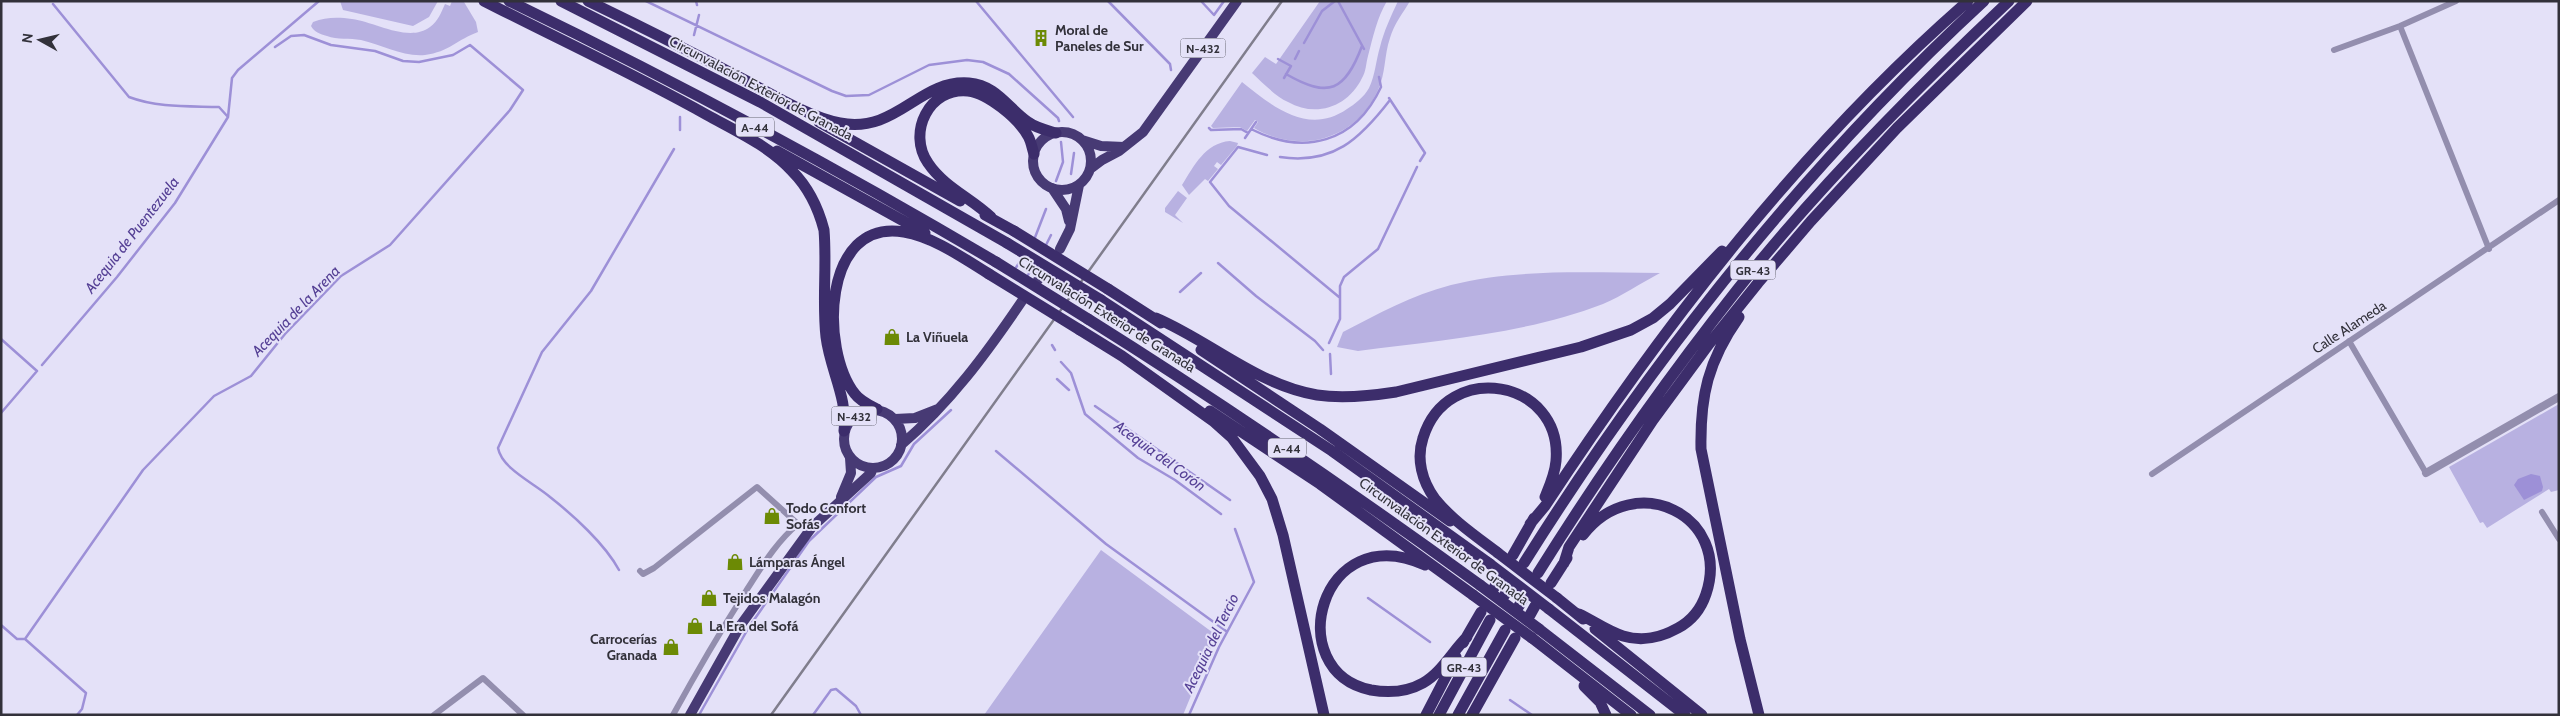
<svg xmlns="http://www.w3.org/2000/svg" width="2560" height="716" font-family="Cabin,sans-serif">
  <rect width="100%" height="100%" fill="#e4e1f8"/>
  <path fill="#b8b1e1" d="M340,1H438L429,17L413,26L343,10Z
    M452,1L464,2L476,22L478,32C458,39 449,52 425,55C403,57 382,45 361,40C350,38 337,40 327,36C320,34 314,32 311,26L313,22C326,17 338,17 352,19C375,22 409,43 430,27C438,21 441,13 445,4L450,6Z
    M1320,1H1387C1377,18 1373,37 1368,56C1366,63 1366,72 1362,78C1348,107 1316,118 1288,102C1275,96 1263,83 1252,73L1265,57L1276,64Z
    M1398,1H1410C1403,13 1394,24 1390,38C1384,55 1386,73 1378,90C1356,140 1300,155 1254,128L1258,122L1255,120L1247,131L1240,127L1213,128L1211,126L1242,82C1272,106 1308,136 1347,109C1355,104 1364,97 1369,88C1375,76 1376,60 1380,47C1384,31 1391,16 1398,1Z
    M1230,141L1238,143L1237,146L1221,165L1217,162L1214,166L1218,169L1208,181L1205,179L1189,195L1182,185C1194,166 1205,143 1230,141Z
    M1178,191L1187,198L1175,215L1183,223L1165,212V208Z
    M1660,273C1641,283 1622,296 1603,304C1525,334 1440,340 1358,351L1337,347L1343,332C1378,314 1412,295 1451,285C1518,268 1591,273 1660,273Z
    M2559,404V490L2551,492L2549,489L2487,528L2483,522L2480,523L2449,467Z
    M1101,550L1216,635L1183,715H984Z"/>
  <path fill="#9d90d7" d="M2531,474L2540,476L2543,487L2542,491L2524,500L2514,485L2518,479Z"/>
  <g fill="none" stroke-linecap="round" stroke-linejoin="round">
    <path stroke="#9d90d7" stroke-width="2.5" d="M646,1L832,91L846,96L869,95L929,65L967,60L983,62L1009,74L1058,118L1059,121
      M696,1L697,5
      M976,1L1073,117
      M1108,1L1170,64L1171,70
      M1201,1L1214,15L1224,1
      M1338,1L1364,49
      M53,4L129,97C158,108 189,106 219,107L228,117
      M694,35L699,15
      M1304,43L1322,11L1335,1
      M1278,59L1291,66L1284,78
      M1295,59L1299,51
      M1286,74C1329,99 1345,91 1362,46
      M1389,98L1425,153L1420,161
      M1209,128L1211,130L1241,129L1248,133
      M1251,129C1304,156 1355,143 1381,87L1379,77
      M680,130V117
      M1245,138L1256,122
      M1267,155L1238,147L1210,182L1229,206L1339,297
      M1280,157C1333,165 1360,139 1390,100
      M1071,174L1074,153
      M1056,181L1063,162L1061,142
      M1034,240L1046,209
      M1045,247L1051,235
      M1218,263L1256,296L1315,341L1323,350
      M1015,269L1023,257
      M1027,277L1034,264
      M1180,292L1201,273
      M1,339L37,371L1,413
      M1329,343L1340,319V286L1344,277L1378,249L1417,167
      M1052,345L1055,350
      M1330,354L1331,374
      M1061,362L1071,373L1085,414L1138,458L1175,480L1221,514
      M42,365L117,277L175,203L228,117L232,78L238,70L319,1
      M1057,379L1069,390
      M1095,406L1230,500
      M996,451L1106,544L1226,631
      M619,570C605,544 573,515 550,497C534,483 502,469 498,448L542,352L591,291L674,149
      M1368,598L1430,642
      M1,625L17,639H25
      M1510,700L1532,715
      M77,715L82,709L86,693L25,639L143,470L214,396L251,376L285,334L341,276L390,245L510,110L523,90L470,45L453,55L419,62L403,61L375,51L331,45L304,35L291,36L275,47
      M699,715L749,627L809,541L876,477L901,466L914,444L951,410
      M813,715L831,690L836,689L856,706L861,715
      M1189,715L1219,647L1254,582L1235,529"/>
    <path stroke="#938eae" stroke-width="6" d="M2400,26L2489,249
      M2334,50L2400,26L2456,1
      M2349,341L2426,473
      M2152,474L2559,200
      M2542,512L2559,539
      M640,571L643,574L654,568L757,487L798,524L812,527
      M434,715L483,678L523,715
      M673,715C696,673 720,632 746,591C761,568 776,542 798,524"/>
    <path stroke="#938eae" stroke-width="8" d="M2426,473L2559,397"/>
    <path stroke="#473a74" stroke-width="10" d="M1033 161a29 29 0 1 1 58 0a29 29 0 1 1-58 0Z
      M1082,140L1101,146L1124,147
      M1090,169L1102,160L1119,151L1143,132L1237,1
      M1052,188L1066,209L1069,221
      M1060,249L1070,229L1079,185
      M1038,280L1044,270
      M844 439a29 29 0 1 1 58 0a29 29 0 1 1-58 0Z
      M895,419L915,418L938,409
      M901,445C950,403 986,354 1022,301
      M841,497L851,473L850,458
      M690,715L740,626L812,527L871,473L873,468"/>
    <path stroke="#3c2d6b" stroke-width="11" d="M484,1C558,39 634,74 707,115C736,131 769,146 792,171C809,188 818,207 824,230C827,266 822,302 826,337C830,370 848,398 844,431
      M509,1C675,81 837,168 996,262
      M561,1L760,102L1007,243
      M588,1C638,25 688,50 737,76C767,91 807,117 840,123C897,134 919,79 969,83C996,85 1008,108 1028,122C1036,128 1046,130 1056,133
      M819,122L960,201
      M777,151L925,233
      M985,215L1014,231
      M991,217C971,198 944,187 928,163C907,133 929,87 968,91C987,93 1018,118 1028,136C1031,141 1032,148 1034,154
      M1108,289L1161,323
      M1101,300L1332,451L1490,564
      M1739,317C1708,361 1700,396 1701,449L1740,639L1759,715
      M1156,318C1210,341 1257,385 1317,395C1343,399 1370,396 1396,392L1581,347L1631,330L1653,318L1670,304L1722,251
      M1088,319C1222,403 1352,492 1480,585
      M1080,330L1122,356L1213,421L1232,438L1260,476L1272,499L1283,535L1324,715
      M1201,350L1320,429L1450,521
      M877,409C869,405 860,401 855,394C820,350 822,218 904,232C934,237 963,258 989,274
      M1210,411L1320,484L1473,595
      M1530,524L1545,506C1665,323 1803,145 1968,1
      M1498,553C1477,537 1452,520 1435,499C1422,481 1416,459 1423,438C1447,359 1563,379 1556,461C1555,474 1550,485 1545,497
      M1513,555L1534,518
      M1524,563C1654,356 1804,167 1984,1
      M1564,563L1569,547L1653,420L1709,344L1758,283L1811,221L1897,128L2027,1
      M1425,565C1320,517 1280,671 1371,690C1388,693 1407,692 1423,683C1441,673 1452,652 1467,637
      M1538,573C1606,464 1680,360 1761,260C1837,168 1922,83 2009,1
      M1551,583L1567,558
      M1494,588L1499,578
      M1504,596L1510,587
      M1557,598L1583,619
      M1519,606L1524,597
      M1549,609L1685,715
      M1579,614C1594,621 1607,631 1623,636C1643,642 1660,638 1678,628C1691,621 1701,609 1706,594C1732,516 1635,468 1583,535
      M1530,615L1535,606
      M1539,629L1650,715
      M1595,629L1702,715
      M1532,638L1631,715
      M1463,643L1481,612
      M1584,686L1600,702L1606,715
      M1426,715L1456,657
      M1439,715L1490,620
      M1458,715L1505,630
      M1472,715L1515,638"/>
    <path stroke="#807e8d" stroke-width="2.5" d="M771,715L1282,1"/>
    <path stroke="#3c2d6b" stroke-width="11" d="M1014,231L1108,289
      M1007,243L1101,300
      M996,262L1088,319
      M989,274L1080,330
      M1498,553L1557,598
      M1490,564L1549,609
      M1480,585L1539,629
      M1473,595L1532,638"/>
  </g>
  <defs>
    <g id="building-bare" transform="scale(1.35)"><path d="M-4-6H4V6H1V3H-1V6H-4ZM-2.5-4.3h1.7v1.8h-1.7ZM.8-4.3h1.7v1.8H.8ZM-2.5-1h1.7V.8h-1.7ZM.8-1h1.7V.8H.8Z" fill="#6c8a05" stroke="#e4e1f8" stroke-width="2.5" paint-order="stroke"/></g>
    <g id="shop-bare" transform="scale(1.35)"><path d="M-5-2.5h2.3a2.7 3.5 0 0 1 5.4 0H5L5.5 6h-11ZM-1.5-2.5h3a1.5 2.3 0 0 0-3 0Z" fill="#6c8a05" stroke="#e4e1f8" stroke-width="2.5" paint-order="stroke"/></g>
  </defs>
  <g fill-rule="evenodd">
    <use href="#building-bare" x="1041" y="38"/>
    <use href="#shop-bare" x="892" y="337"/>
    <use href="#shop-bare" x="772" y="516"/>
    <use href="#shop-bare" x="735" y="562"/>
    <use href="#shop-bare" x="709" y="598"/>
    <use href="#shop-bare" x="695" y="626"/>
    <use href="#shop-bare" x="671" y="647"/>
  </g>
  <g text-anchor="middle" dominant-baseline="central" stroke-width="4" stroke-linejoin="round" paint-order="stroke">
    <g fill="#e4e1f8" stroke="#676673" stroke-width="1">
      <rect x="1180.5" y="38.5" width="45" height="19" rx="4"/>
      <rect x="736" y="117.5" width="38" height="19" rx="4"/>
      <rect x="1730.5" y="260.5" width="45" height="19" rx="4"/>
      <rect x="831.5" y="406.5" width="45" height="19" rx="4"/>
      <rect x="1268" y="438.5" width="38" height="19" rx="4"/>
      <rect x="1441.5" y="657.5" width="45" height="19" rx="4"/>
    </g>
    <g font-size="12" font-weight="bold" fill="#32313a">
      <text x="1203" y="48">N-432</text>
      <text x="755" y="127">A-44</text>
      <text x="1753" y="270">GR-43</text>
      <text x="854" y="416">N-432</text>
      <text x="1287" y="448">A-44</text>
      <text x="1464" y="667">GR-43</text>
    </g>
    <g font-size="14" font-weight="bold" fill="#32313a" stroke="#e4e1f8" text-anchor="start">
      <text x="1055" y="30">Moral de<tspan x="1055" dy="16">Paneles de Sur</tspan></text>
      <text x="906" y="337">La Viñuela</text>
      <text x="786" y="508">Todo Confort<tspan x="786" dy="16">Sofás</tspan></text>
      <text x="749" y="562">Lámparas Ángel</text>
      <text x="723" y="598">Tejidos Malagón</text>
      <text x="709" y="626">La Era del Sofá</text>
      <text x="657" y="639" text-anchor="end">Carrocerías<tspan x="657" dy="16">Granada</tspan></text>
    </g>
    <g font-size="14" fill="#32313a" stroke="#e4e1f8">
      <text transform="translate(761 88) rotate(28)">Circunvalación Exterior de Granada</text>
      <text transform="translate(1107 314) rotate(32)">Circunvalación Exterior de Granada</text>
      <text transform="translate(2349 327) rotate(-33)">Calle Alameda</text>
      <text transform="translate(1444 541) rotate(36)">Circunvalación Exterior de Granada</text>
    </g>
    <g font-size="15" font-style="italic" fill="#554095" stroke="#e4e1f8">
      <text transform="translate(132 235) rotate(-52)">Acequia de Puentezuela</text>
      <text transform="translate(296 311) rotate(-46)">Acequia de la Arena</text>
      <text transform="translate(1160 456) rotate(36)">Acequia del Corón</text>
      <text transform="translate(1211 643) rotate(-64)">Acequia del Tercio</text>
    </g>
  </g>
  <rect width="2560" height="716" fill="none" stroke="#32313a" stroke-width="5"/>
  <g transform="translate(40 40) rotate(278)" stroke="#e4e1f8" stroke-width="4" paint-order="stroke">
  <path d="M0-4L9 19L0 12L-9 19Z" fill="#32313a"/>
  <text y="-8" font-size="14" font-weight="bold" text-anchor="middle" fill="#32313a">N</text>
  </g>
</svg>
